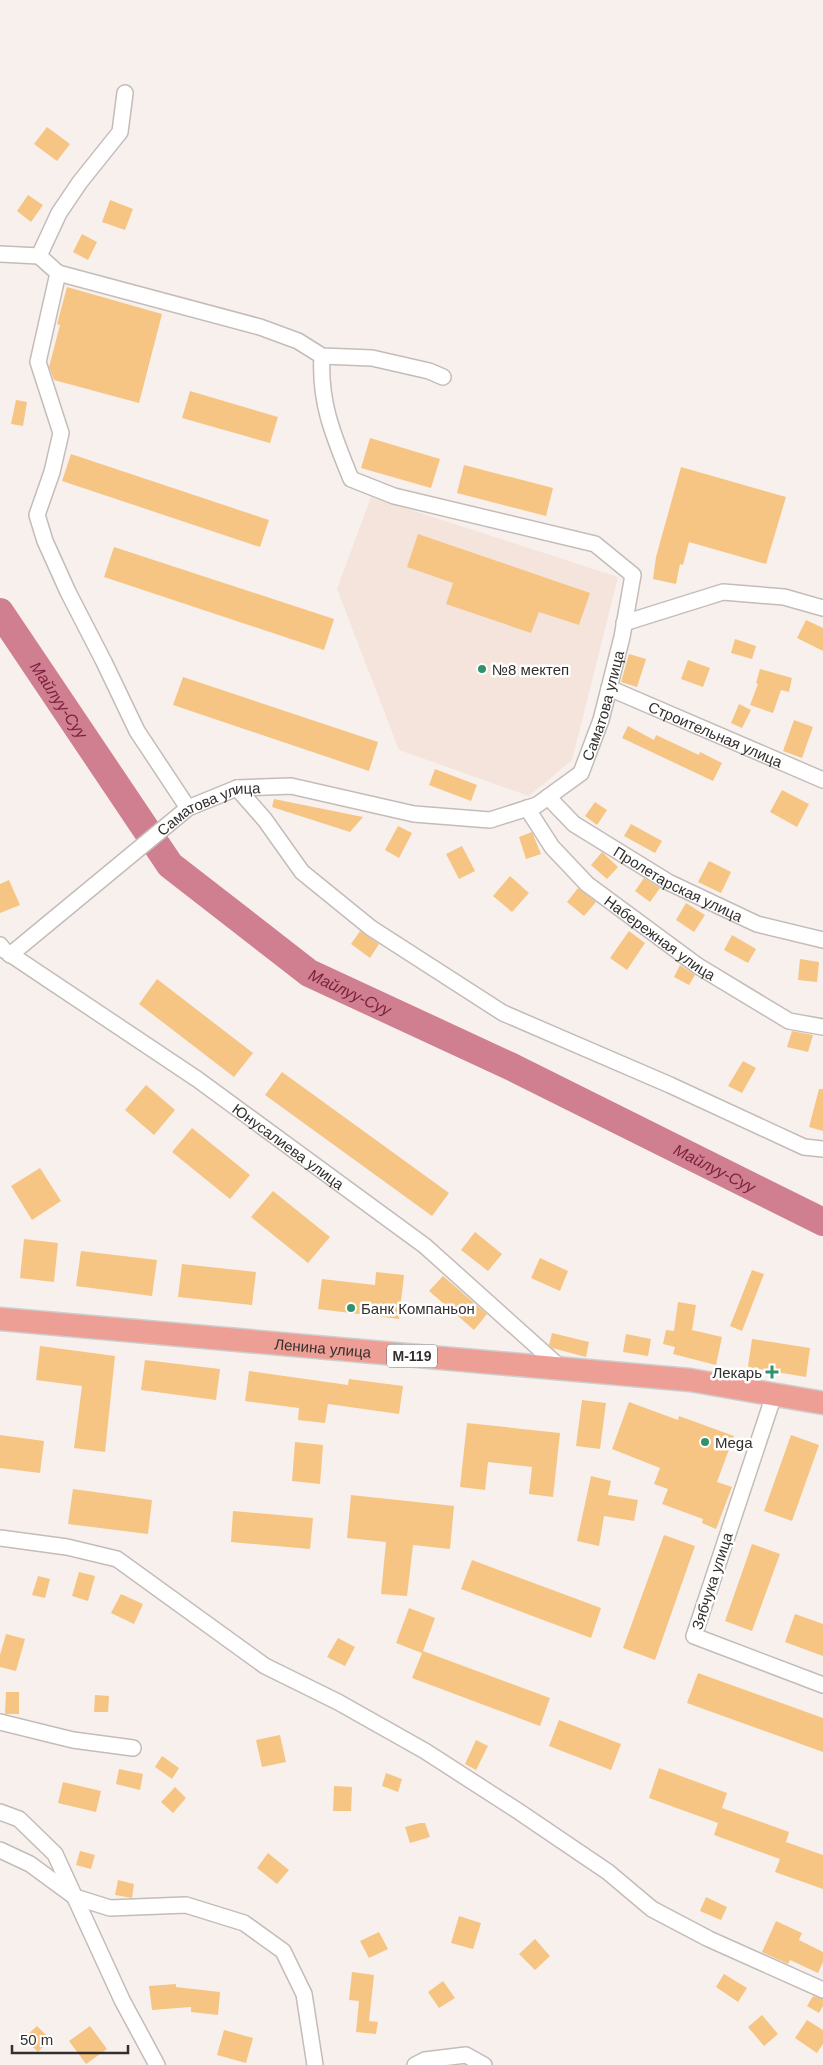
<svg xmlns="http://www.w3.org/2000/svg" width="823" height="2065" font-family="Helvetica,sans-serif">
  <rect width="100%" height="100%" fill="#f8f0ec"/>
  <path fill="#f4e4dc" d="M371,497L618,577L572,760L529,796L399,750L337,589Z"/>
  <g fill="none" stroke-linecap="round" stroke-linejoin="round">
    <path stroke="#cf7f90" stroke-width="28" id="s1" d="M0,612L170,865L309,973L512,1067L823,1222"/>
  </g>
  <path fill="#f6c583" d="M47,127L70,144L57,161L34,144Z
    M28,195L43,205L31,222L17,211Z
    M110,200L133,209L125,230L102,222Z
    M82,234L97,242L88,260L73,252Z
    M67,287L162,314L139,403L54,380L49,367L60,325L57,324Z
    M190,391L278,417L270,443L182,418Z
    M16,400L27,402L23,426L11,424Z
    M370,438L440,459L431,488L361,468Z
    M71,454L269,520L260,547L62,481Z
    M464,465L553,488L546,516L457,493Z
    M681,467L786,497L766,564L689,542L683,565L680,564L676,584L653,579L656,557Z
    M418,534L590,593L579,625L539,612L531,633L446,604L453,583L407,567Z
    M114,547L334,619L324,650L104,577Z
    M806,620L823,628V651L797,638Z
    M735,639L756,646L752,659L731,653Z
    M629,654L646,659L637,687L621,682Z
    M688,660L710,668L703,687L681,679Z
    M760,669L792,678L789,692L781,690L773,713L750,705L758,684L756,683Z
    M183,677L378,742L369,771L173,705Z
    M739,704L751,710L742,728L731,723Z
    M794,720L813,727L802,758L783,751Z
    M628,726L654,740L656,735L699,755L700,752L722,763L713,781L622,738Z
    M435,769L477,785L471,801L429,785Z
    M782,790L809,804L797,827L770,812Z
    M274,799L363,817L350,832L272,807Z
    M595,802L607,810L597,825L585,816Z
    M631,824L662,841L655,853L624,836Z
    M398,826L412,833L399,858L385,850Z
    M532,832L541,854L526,859L519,837Z
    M462,846L475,871L459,879L446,854Z
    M602,852L618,867L607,879L591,865Z
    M709,861L731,872L721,893L698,882Z
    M510,876L529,893L512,912L493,896Z
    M644,878L660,888L650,902L635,891Z
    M9,880L20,905L0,913V884Z
    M578,888L596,902L584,916L567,902Z
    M686,903L705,915L694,932L676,920Z
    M360,931L379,944L370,958L351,944Z
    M629,931L645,943L627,970L610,958Z
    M732,935L756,949L748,963L724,950Z
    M800,959L819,962L817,982L798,980Z
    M680,965L695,975L689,985L674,977Z
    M157,979L253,1053L234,1077L139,1004Z
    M792,1031L813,1035L808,1052L787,1047Z
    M743,1061L756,1068L742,1093L728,1086Z
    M282,1072L449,1193L432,1216L265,1095Z
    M146,1085L175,1110L154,1135L125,1110Z
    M819,1089H823V1131L809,1127Z
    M192,1128L250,1175L230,1199L172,1152Z
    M40,1168L61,1201L32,1220L11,1186Z
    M273,1191L330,1237L308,1263L251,1217Z
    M475,1232L502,1254L488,1271L461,1250Z
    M24,1239L58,1243L54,1282L20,1278Z
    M81,1251L157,1260L152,1296L76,1286Z
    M540,1258L568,1271L560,1291L531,1278Z
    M182,1264L256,1272L252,1305L178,1297Z
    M752,1270L764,1274L742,1331L730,1326Z
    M376,1272L404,1275L399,1319L318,1309L322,1279L375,1285Z
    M443,1276L487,1314L474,1330L429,1291Z
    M678,1302L696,1305L692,1330L722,1337L716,1365L673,1354L675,1347L663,1344L666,1330L674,1331Z
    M552,1333L589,1342L586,1357L552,1348L549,1345Z
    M626,1334L651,1339L648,1356L623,1352Z
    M752,1339L810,1348L806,1377L748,1367Z
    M40,1346L115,1356L105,1452L74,1448L82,1386L36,1380Z
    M145,1360L220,1369L216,1400L141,1390Z
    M249,1371L348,1385L349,1379L403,1386L399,1414L328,1404L325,1423L298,1420L299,1408L245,1401Z
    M582,1400L606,1403L600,1449L576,1446Z
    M629,1402L678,1420L679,1416L734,1436L717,1482L732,1487L716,1529L702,1523L703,1519L662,1504L668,1489L654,1484L660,1468L612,1449Z
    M467,1423L560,1433L553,1497L529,1494L532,1467L488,1462L485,1490L460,1487Z
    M0,1435L44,1441L40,1473L0,1468Z
    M791,1435L819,1445L792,1521L764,1511Z
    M295,1442L323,1445L320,1484L292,1481Z
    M591,1476L611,1481L608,1495L638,1500L634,1521L604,1516L599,1546L577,1541Z
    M73,1489L152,1500L148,1534L68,1524Z
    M351,1495L454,1506L450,1549L413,1545L407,1596L381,1594L386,1542L347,1538Z
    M233,1511L313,1518L310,1549L231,1542Z
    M664,1535L695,1546L655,1660L623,1648Z
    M752,1544L780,1554L752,1631L725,1621Z
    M472,1560L601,1608L591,1638L461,1589Z
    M79,1572L95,1576L88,1601L72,1596Z
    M38,1576L50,1579L45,1598L32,1595Z
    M121,1594L143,1604L134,1624L111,1613Z
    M409,1608L435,1618L423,1651L550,1698L540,1726L412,1678L422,1653L396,1643Z
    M795,1614L823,1624V1656L785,1642Z
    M6,1634L25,1639L16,1671L0,1667V1655Z
    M338,1638L355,1647L345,1666L327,1657Z
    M698,1673L823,1718V1752L687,1703Z
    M6,1692H19V1714H5Z
    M95,1695L109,1696L108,1712H94Z
    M559,1720L621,1744L611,1770L549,1746Z
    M280,1735L286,1762L262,1767L256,1740Z
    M476,1740L488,1746L476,1770L465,1764Z
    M162,1756L179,1768L172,1779L155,1767Z
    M659,1768L727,1793L722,1808L789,1832L786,1842L823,1855V1889L775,1872L780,1859L714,1835L718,1823L649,1798Z
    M119,1769L143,1774L140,1790L116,1784Z
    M386,1773L402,1779L398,1792L382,1786Z
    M63,1782L101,1791L96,1812L58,1803Z
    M334,1786L352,1787L351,1811H333Z
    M175,1787L186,1798L173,1813L161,1802Z
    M420,1823H425L430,1837L410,1843L405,1827Z
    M80,1851L95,1855L91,1869L76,1865Z
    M268,1853L289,1870L277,1884L257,1868Z
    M118,1880L134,1884L132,1898L115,1895Z
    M706,1897L727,1907L721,1920L700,1911Z
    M459,1916L481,1923L473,1949L451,1943Z
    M776,1921L802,1933L799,1940L823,1952V1962L818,1973L790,1960L788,1964L762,1952Z
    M379,1932L388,1949L369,1958L360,1941Z
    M535,1939L550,1956L535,1970L519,1954Z
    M352,1972L374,1975L369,2021L378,2022L376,2034L356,2032L359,2001L349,2000Z
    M724,1974L747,1988L738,2002L716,1987Z
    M443,1981L455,1998L439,2008L428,1992Z
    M176,1984V1987L220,1992L218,2015L191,2012V2007L152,2010L149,1986Z
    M813,1996L823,1999V2006L819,2013L807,2006Z
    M762,2015L778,2034L764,2046L748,2027Z
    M807,2020L823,2030V2044L817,2053L795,2038Z
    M37,2026L50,2039L38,2052L24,2038Z
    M90,2026L107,2049L86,2064L69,2041Z
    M224,2030L253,2038L246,2063L217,2055Z"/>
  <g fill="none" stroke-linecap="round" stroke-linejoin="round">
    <g stroke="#c4bcb8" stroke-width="18">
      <g id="minor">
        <path d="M125,93L120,132L80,182L59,213L39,256L58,273L38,362L61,433L52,472L37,515L45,541L68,592L104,662L137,731L188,808"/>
        <path d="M0,254L39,256"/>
        <path d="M58,273L260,327L298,341L322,356L372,358L429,371L443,377"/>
        <path d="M624,623L723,592L784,597L823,608"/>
        <path id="s2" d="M609,688L823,780"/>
        <path d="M237,788L265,820L302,872L371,928L503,1013L670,1085L804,1147L823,1149"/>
        <path id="s3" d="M548,797L574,824L668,882L757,924L823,940"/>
        <path id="s4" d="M527,808L552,847L587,884L698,966L789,1021L823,1027"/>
        <path id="s5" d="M0,945L4,950L197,1079L425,1246L562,1369"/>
        <path id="s6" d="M10,955L188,808L237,788L291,786L414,814L490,820L537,805L581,773L601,720L622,637L633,575L595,544L394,496L351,479C334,437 319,403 322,356"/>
        <path d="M774,1395L694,1636L823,1685"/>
        <path d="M0,1538L67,1547L117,1559L265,1666L338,1702L425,1751L518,1811L608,1872L652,1909L709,1939L823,1990"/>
        <path d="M0,1722L73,1740L133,1748"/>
        <path d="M0,1812L19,1819L55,1854L122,2000L157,2065"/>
        <path d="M0,1850L30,1864L75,1897L110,1908L186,1905L244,1923L283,1951L304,1994L315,2065"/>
        <path d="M415,2065L425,2060L466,2055L484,2065"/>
      </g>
    </g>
    <g stroke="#cecdcd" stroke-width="25">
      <g id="primary">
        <path id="s7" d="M0,1319L690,1380L823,1403"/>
      </g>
    </g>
    <use href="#minor" stroke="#fff" stroke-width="15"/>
    <use href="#primary" stroke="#ed9e95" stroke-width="22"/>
  </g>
  <g fill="#32926c" stroke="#fff" stroke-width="2">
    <circle cx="482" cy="669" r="5"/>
    <circle cx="351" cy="1308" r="5"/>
    <path d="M769.5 1364.5h5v5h5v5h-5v5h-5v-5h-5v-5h5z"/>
    <circle cx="705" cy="1442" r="5"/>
  </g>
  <g text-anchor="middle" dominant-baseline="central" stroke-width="5" stroke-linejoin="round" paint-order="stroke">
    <rect fill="#fff" stroke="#706d6d" stroke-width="1" x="387" y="1344.5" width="50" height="23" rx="4"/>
    <g font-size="14" font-weight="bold" fill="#332f2e">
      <text x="412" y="1356">М-119</text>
    </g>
    <g font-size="15" fill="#332f2e" stroke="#fff" text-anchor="start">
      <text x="492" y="669">№8 мектеп</text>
      <text x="361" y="1308">Банк Компаньон</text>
      <text x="762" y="1372" text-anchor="end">Лекарь</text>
      <text x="715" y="1442">Mega</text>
    </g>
    <g font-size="15" fill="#332f2e" stroke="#fff">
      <text stroke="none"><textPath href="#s6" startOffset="715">Саматова улица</textPath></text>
      <text stroke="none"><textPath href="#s2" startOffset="116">Строительная улица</textPath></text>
      <text stroke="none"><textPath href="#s6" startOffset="250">Саматова улица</textPath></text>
      <text stroke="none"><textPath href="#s3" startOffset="158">Пролетарская улица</textPath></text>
      <text stroke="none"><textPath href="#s4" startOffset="188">Набережная улица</textPath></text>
      <text stroke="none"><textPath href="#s5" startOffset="352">Юнусалиева улица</textPath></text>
      <text stroke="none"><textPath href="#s7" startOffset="324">Ленина улица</textPath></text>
      <text transform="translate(712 1581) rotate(-72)">Зябчука улица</text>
    </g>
    <g font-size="16" font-style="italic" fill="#7d1e3c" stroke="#fff">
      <text stroke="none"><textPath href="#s1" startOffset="106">Майлуу-Суу</textPath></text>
      <text stroke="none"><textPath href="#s1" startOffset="526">Майлуу-Суу</textPath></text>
      <text stroke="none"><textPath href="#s1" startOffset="931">Майлуу-Суу</textPath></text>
    </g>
  </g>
  <path d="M12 2045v8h116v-8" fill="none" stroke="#332f2e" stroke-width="2.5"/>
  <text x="20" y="2045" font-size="15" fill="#332f2e" stroke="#ffffff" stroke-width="4" paint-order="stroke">50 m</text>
</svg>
